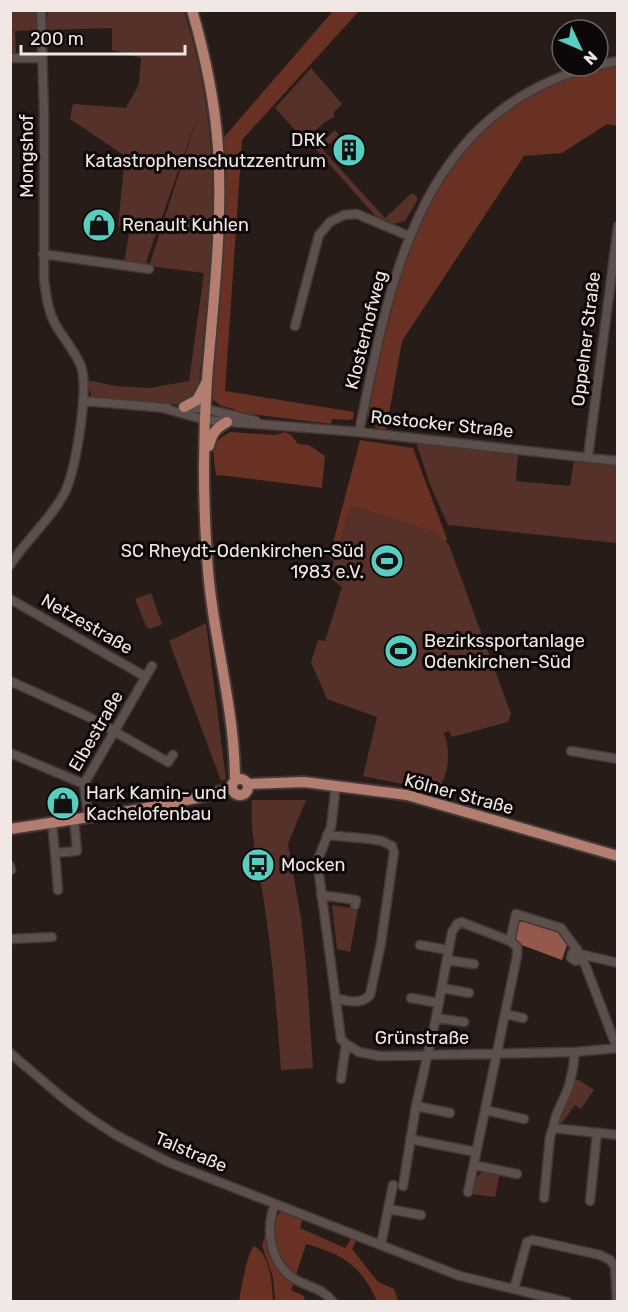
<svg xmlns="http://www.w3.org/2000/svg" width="628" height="1312" font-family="Rubik,sans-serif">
  <rect width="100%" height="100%" fill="#281c19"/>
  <path fill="#553129" d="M11,11H38L37,30L15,31L16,56H11Z
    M48,11H184C200,61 210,115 212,169C215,243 205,319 198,393L183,405L92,399L87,380L116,386L150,388L189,381L204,273L149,266L197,118L145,265L124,262L130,229L118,226L125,156L70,119L73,104L126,108L139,84L141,58L112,50V28L45,30Z
    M311,68L342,104L334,112V117L325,122L304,140L275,108Z
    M335,130L339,135L323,150L385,218L411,194H414L417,197V201L405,221L394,224L377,218L315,148Z
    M416,442L518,454L516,481L570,486L574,461L617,465V543L448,525L430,485Z
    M351,506L435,532L449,545L511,714L508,722L452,737L449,731L444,733C451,752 449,775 437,791L363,776L377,717L327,699L311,662L318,640L325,641L342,587L329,577Z
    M151,593L162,624L150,629L146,626L135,599Z
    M206,623L226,779L221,781L169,641Z
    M252,800H306L288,844L301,918L306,965L313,1068L281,1070C277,1016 273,963 265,909C260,873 249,836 252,800Z
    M332,905L358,909L350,952L337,949Z
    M573,1079L579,1080L594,1090L581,1109L575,1105L562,1123L557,1125Z
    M485,1170L500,1172L495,1197L473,1194L476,1177Z"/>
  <path fill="#683124" d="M333,11H359L242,140L225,391L354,412L353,419L347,420L332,419L331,424L233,412L234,409L221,406L211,398L220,270V142Z
    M617,66V126L607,124L562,153L524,156L402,341L386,431L375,427L368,416L380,355L401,273L424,202L459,152L506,110L551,84L600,69Z
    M230,432L275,435L285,432L291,435L298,444L309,445L325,456L322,488L220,475L216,476C214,452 207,445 230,432Z
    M360,440L413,448L447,539L445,542L435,532L351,506L334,561L329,558Z
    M282,1210L303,1218L300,1228L345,1248L352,1238L357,1239L352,1249L378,1282L394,1289L398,1301H377C361,1265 342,1254 306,1244L295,1278C281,1261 263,1229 282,1210Z
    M266,1233C273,1260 272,1264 294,1283L291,1290L304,1296L305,1301H275L273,1277L262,1246Z
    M254,1246C271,1255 272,1285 273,1301H239C241,1290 247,1253 254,1246Z"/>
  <path fill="#95594b" d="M519,918L558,928L568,942L562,960L519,944L514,938Z"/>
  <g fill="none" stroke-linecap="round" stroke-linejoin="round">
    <g stroke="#423836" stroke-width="11">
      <path id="minor" d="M10,58H41
        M598,65L618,61
        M43,254L149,269
        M295,326L319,235L330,222L344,215L357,214L409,236
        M84,401L167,408
        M183,407L206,409L256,421
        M163,408L206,420L359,432L618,461
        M359,432C390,279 419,112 594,66
        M588,457L618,226
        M10,565C26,540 52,518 65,492C76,469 89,389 81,366C75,351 65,341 57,327C48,313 46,295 44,279V113L41,10
        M10,599L146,677
        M10,681L89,717L168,762L173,755
        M571,751L618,759
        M10,753L84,784
        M336,785L331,827L318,859L319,874L341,1039L346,1044L359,1052L380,1056L575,1052L618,1048
        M88,816L84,784L152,666
        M52,822L55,853
        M327,835L370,839L382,841L392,846L394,852L381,943L370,995C361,1005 347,1001 335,998
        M10,866L11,870
        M58,890L55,853L77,851L74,819
        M321,895L356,900L355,905
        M10,939L52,937
        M510,941L516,914L561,928L580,954L586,967L617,1048
        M420,945L448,950
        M577,949L572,953L571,958L576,961L583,959
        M580,954L618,963
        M447,960L474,964
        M442,988L469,993
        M411,998L439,1003
        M505,1014L523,1018
        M436,1018L464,1022
        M575,1052C574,1064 572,1075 569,1086C564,1100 555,1113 553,1128L618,1135
        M10,1053L63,1098L90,1118L116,1135L168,1162L460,1276L567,1302
        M341,1079L346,1044
        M416,1106L450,1113
        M485,1110L524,1119
        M410,1139L476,1152
        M474,1165L517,1174
        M403,1186L416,1106L436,1018L452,932L457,924L461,922L510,941L517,947V956L468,1192
        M544,1198L550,1137L553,1128
        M590,1201L597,1133
        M275,1204C264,1232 271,1268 300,1282C313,1288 324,1290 333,1302
        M388,1209L421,1215
        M381,1244L393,1185
        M514,1289L527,1242L533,1240L600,1255L610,1260L615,1267L617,1302"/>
    </g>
    <g stroke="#423836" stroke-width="14">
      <path id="major" d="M192,10C205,55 215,102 218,148C223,225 213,303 207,379C203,438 203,498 207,556C211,632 235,706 235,781
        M184,407L197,400L206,383
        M209,446C212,433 216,428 227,422
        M232 787a8 8 0 1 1 16 0a8 8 0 1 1-16 0Z
        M248,784L304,782L407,795L618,856
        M10,829L136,810L206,796L232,787"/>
    </g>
    <use href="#minor" stroke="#5d4f4c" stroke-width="8"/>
    <use href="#major" stroke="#b37d70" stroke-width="10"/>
  </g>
  <defs>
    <g id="building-disc" transform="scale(1.725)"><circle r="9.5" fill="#58cec0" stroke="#0d0807"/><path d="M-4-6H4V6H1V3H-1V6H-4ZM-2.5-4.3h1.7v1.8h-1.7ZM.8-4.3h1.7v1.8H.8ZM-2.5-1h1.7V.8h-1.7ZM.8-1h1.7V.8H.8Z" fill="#111"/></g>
    <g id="shop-disc" transform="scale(1.725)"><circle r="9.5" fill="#58cec0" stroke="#0d0807"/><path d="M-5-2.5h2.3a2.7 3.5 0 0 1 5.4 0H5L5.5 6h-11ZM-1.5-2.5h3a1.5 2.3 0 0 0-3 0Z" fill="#111"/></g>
    <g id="stadium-disc" transform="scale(1.725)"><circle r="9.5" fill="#58cec0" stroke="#0d0807"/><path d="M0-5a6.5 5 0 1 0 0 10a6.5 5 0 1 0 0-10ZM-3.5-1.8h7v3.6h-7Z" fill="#111"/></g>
    <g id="bus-disc" transform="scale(1.725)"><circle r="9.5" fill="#58cec0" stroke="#0d0807"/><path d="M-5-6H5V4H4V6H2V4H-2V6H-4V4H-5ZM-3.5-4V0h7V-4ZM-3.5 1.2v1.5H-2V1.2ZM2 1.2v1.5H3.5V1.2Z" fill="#111"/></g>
  </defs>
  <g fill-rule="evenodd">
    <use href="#building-disc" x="349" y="150"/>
    <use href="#shop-disc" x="99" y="225"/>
    <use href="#stadium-disc" x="387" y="561"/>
    <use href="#stadium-disc" x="401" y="651"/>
    <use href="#shop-disc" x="63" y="803"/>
    <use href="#bus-disc" x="258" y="865"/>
  </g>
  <g text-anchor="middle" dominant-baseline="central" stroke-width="6" stroke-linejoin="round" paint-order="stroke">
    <g font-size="18" fill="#f1e8e6" stroke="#0d0807" text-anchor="start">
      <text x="326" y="140" text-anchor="end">DRK<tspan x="326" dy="21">Katastrophenschutzzentrum</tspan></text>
      <text x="122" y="225">Renault Kuhlen</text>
      <text x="364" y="551" text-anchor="end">SC Rheydt-Odenkirchen-Süd<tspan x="364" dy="21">1983 e.V.</tspan></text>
      <text x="424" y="641">Bezirkssportanlage<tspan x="424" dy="21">Odenkirchen-Süd</tspan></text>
      <text x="86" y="793">Hark Kamin- und<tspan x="86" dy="21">Kachelofenbau</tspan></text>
      <text x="281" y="865">Mocken</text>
    </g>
    <g font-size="18" fill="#f1e8e6" stroke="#0d0807">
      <text transform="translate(27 156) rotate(-90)">Mongshof</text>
      <text transform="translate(366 330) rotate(-76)">Klosterhofweg</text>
      <text transform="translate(586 339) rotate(-83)">Oppelner Straße</text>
      <text transform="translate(442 424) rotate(6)">Rostocker Straße</text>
      <text transform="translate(87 624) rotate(30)">Netzestraße</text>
      <text transform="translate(96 731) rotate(-60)">Elbestraße</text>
      <text transform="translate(459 794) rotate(15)">Kölner Straße</text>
      <text x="422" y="1038">Grünstraße</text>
      <text transform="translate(191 1152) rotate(23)">Talstraße</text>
    </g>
  </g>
  <rect width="628" height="1312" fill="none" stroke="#f1e8e6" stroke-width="24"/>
  <g transform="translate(580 48) rotate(134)"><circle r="28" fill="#0d0807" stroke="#686260" stroke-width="1.5"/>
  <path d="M0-4.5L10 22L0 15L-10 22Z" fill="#58cec0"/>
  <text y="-9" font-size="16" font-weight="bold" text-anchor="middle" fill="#f1e8e6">N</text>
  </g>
  <path d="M21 45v9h164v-9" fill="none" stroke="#f1e8e6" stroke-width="3"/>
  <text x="30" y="45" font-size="18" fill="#f1e8e6" stroke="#0d0807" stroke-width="4.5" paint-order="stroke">200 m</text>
</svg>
